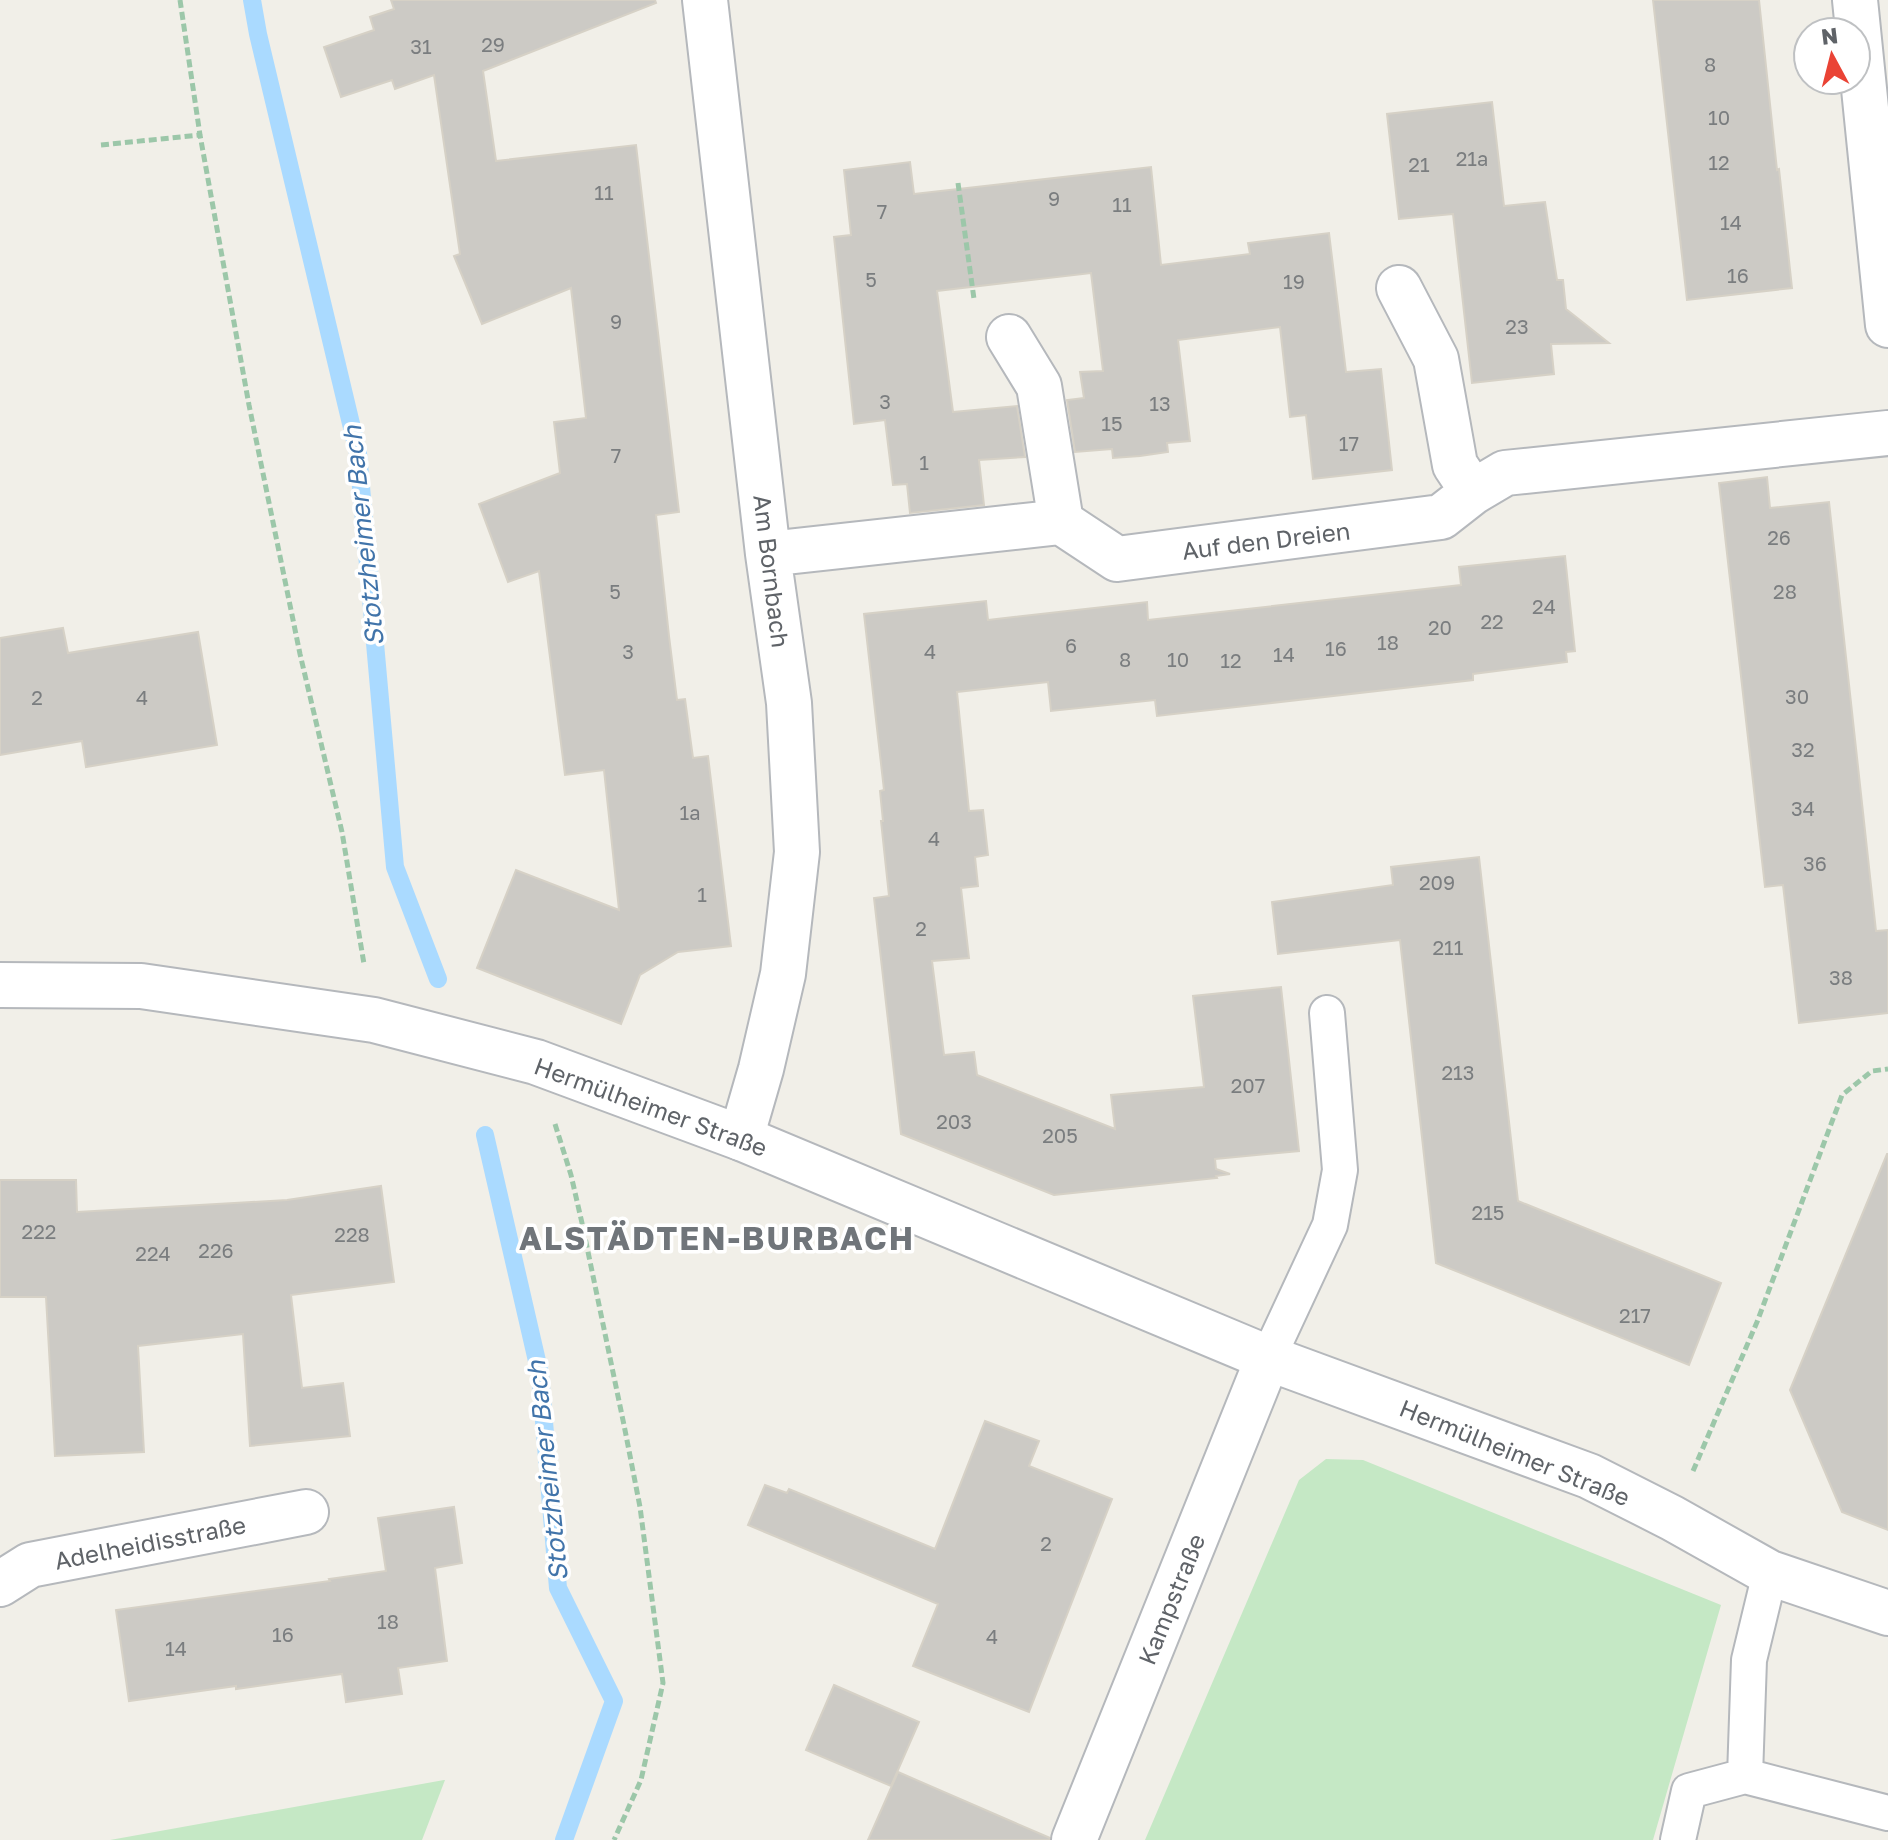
<svg xmlns="http://www.w3.org/2000/svg" width="1888" height="1840" font-family="'Golos Text',sans-serif">
  <rect width="100%" height="100%" fill="#f1efe8"/>
  <path fill="#c5e8c5" d="M1326,1459L1363,1460L1721,1605L1653,1840H1145L1299,1480Z
    M445,1780L422,1840H110L444,1780Z"/>
  <g fill="none" stroke-linecap="round" stroke-linejoin="round">
    <path stroke="#aadaff" stroke-width="18" d="M252,0L258,34L358,453L395,867L438,979
      M485,1135L540,1374L558,1588L614,1701L564,1840"/>
  </g>
  <path fill="#cccac5" stroke="#d6d1c6" stroke-width="2" d="M391,0H655L656,3L483,71L496,161L636,145L679,512L656,515L669,636L677,700L685,699L693,758L708,756L731,946L678,952L640,975L621,1024L477,968L516,870L619,910L604,770L565,775L539,571L508,582L479,504L560,473L554,422L586,418L571,288L482,324L454,256L460,254L434,75L395,89L392,80L341,97L324,47L374,30L370,17L394,9Z
    M1653,0H1759L1770,104L1777,170L1779,169L1792,288L1687,300Z
    M1492,102L1504,206L1545,202L1557,280H1563L1566,309L1609,343L1551,344L1554,374L1472,383L1453,214L1399,219L1387,114Z
    M910,162L914,194L1151,167L1161,265L1250,254L1248,243L1329,233L1346,372L1381,369L1392,470L1313,479L1306,415L1290,417L1280,327L1178,340L1190,441L1167,443L1168,452L1140,456L1113,458L1112,449L1075,452L1067,400L1084,398L1080,372L1103,371L1091,273L937,291L953,412L1017,406L1025,457L979,460L984,505L910,513L907,484L893,485L885,420L854,424L834,237L851,235L844,170Z
    M1767,477L1770,508L1829,502L1876,931L1888,930V1013L1799,1023L1783,885L1765,887L1719,483Z
    M1565,556L1575,651L1566,652L1567,662L1473,674V680L1157,716L1155,700L1051,711L1048,682L957,692L969,811L983,810L988,855L975,857L978,886L961,888L969,958L932,961L944,1055L974,1052L977,1075L1115,1129L1111,1095L1204,1087L1193,996L1281,987L1299,1151L1215,1159L1216,1169L1230,1174L1216,1176L1217,1178L1054,1195L901,1134L874,898L889,896L881,821H883L880,791L884,790L864,614L986,601L988,620L1147,602L1148,620L1461,585L1459,567Z
    M63,628L68,653L198,632L217,745L86,767L82,741L0,755V638Z
    M1479,857L1518,1201L1721,1283L1689,1365L1436,1263L1400,940L1278,954L1272,902L1393,885L1391,867Z
    M1887,1154H1888V1530L1842,1512L1790,1390Z
    M0,1180H76L77,1212L287,1200L381,1186L394,1282L291,1295L302,1388L343,1383L350,1436L250,1446L243,1334L138,1346L144,1452L55,1456L46,1297H0Z
    M985,1421L1039,1441L1029,1466L1112,1499L1029,1712L913,1666L938,1604L748,1525L765,1485L787,1493L789,1489L935,1549Z
    M454,1507L462,1563L435,1568L447,1661L398,1668L402,1694L346,1702L342,1674L236,1689V1686L129,1701L116,1610L330,1581L329,1579L386,1571L378,1518Z
    M834,1685L919,1722L891,1786L806,1750Z
    M898,1772L1050,1838V1840H868Z"/>
  <g fill="none" stroke-linecap="round" stroke-linejoin="round">
    <g stroke="#b5b8bc" stroke-width="38">
      <path id="service" d="M1268,1358L1330,1225L1340,1170L1327,1013
        M1745,1776L1749,1660L1770,1573
        M1678,1840L1689,1791L1745,1776L1888,1813"/>
    </g>
    <g stroke="#b5b8bc" stroke-width="48">
      <path id="minor" d="M705,0L768,554L789,703L797,852L783,974L761,1069L741,1138
        M1855,0L1888,325
        M1399,288L1436,359L1455,465L1473,492
        M1009,337L1039,386L1061,522
        M768,554L1061,522L1117,559L1441,517L1473,492L1505,473L1888,433
        M0,1584L30,1565L306,1512
        M1074,1840L1268,1358"/>
    </g>
    <g stroke="#b5b8bc" stroke-width="48">
      <path id="tertiary" d="M0,985L141,986L374,1020L536,1062L741,1138L1268,1358L1589,1476L1672,1518L1770,1573L1888,1613"/>
    </g>
    <path stroke="#9cc7a9" stroke-width="5" stroke-dasharray="8 4" stroke-linecap="butt" d="M180,0L200,135L249,405L300,654L342,832L364,964
      M101,145L200,135
      M958,183L974,299
      M555,1124L571,1175L582,1223L624,1425L640,1507L663,1683L641,1780L614,1840
      M1693,1471L1757,1322L1842,1095L1872,1071L1888,1069"/>
    <use href="#service" stroke="#fff" stroke-width="34"/>
    <use href="#minor" stroke="#fff" stroke-width="44"/>
    <use href="#tertiary" stroke="#fff" stroke-width="44"/>
  </g>
  <g text-anchor="middle" dominant-baseline="central" stroke-width="7" stroke-linejoin="round" paint-order="stroke">
    <g font-size="20" fill="#7a7d7f">
      <text x="493" y="44">29</text>
      <text x="421" y="46">31</text>
      <text x="1710" y="64">8</text>
      <text x="1719" y="117">10</text>
      <text x="1472" y="158">21a</text>
      <text x="1719" y="162">12</text>
      <text x="1419" y="164">21</text>
      <text x="604" y="192">11</text>
      <text x="1054" y="198">9</text>
      <text x="1122" y="204">11</text>
      <text x="882" y="211">7</text>
      <text x="1731" y="222">14</text>
      <text x="1738" y="275">16</text>
      <text x="871" y="279">5</text>
      <text x="1294" y="281">19</text>
      <text x="616" y="321">9</text>
      <text x="1517" y="326">23</text>
      <text x="885" y="401">3</text>
      <text x="1160" y="403">13</text>
      <text x="1112" y="423">15</text>
      <text x="1349" y="443">17</text>
      <text x="616" y="455">7</text>
      <text x="924" y="462">1</text>
      <text x="1779" y="537">26</text>
      <text x="615" y="591">5</text>
      <text x="1785" y="591">28</text>
      <text x="1544" y="606">24</text>
      <text x="1492" y="621">22</text>
      <text x="1440" y="627">20</text>
      <text x="1388" y="642">18</text>
      <text x="1071" y="645">6</text>
      <text x="1336" y="648">16</text>
      <text x="628" y="651">3</text>
      <text x="930" y="651">4</text>
      <text x="1284" y="654">14</text>
      <text x="1125" y="659">8</text>
      <text x="1178" y="659">10</text>
      <text x="1231" y="660">12</text>
      <text x="1797" y="696">30</text>
      <text x="37" y="697">2</text>
      <text x="142" y="697">4</text>
      <text x="1803" y="749">32</text>
      <text x="1803" y="808">34</text>
      <text x="690" y="812">1a</text>
      <text x="934" y="838">4</text>
      <text x="1815" y="863">36</text>
      <text x="1437" y="882">209</text>
      <text x="702" y="894">1</text>
      <text x="921" y="928">2</text>
      <text x="1448" y="947">211</text>
      <text x="1841" y="977">38</text>
      <text x="1458" y="1072">213</text>
      <text x="1248" y="1085">207</text>
      <text x="954" y="1121">203</text>
      <text x="1060" y="1135">205</text>
      <text x="1488" y="1212">215</text>
      <text x="39" y="1231">222</text>
      <text x="352" y="1234">228</text>
      <text x="216" y="1250">226</text>
      <text x="153" y="1253">224</text>
      <text x="1635" y="1315">217</text>
      <text x="1046" y="1543">2</text>
      <text x="388" y="1621">18</text>
      <text x="283" y="1634">16</text>
      <text x="992" y="1636">4</text>
      <text x="176" y="1648">14</text>
    </g>
    <g font-size="24" fill="#5f6368" stroke="#fff">
      <text transform="translate(1266 540) rotate(-7)">Auf den Dreien</text>
      <text transform="translate(772 571) rotate(83)">Am Bornbach</text>
      <text transform="translate(651 1106) rotate(20)">Hermülheimer Straße</text>
      <text transform="translate(1515 1452) rotate(22)">Hermülheimer Straße</text>
      <text transform="translate(150 1542) rotate(-11)">Adelheidisstraße</text>
      <text transform="translate(1171 1599) rotate(-68)">Kampstraße</text>
    </g>
    <g font-size="26" font-style="italic" fill="#4174aa" stroke="#fff">
      <text transform="translate(363 536) rotate(-96)">Stotzheimer Bach</text>
      <text transform="translate(547 1471) rotate(-96)">Stotzheimer Bach</text>
    </g>
    <g font-size="32" font-weight="bold" letter-spacing="2" fill="#70757a" stroke="#fff">
      <text x="717" y="1238">ALSTÄDTEN-BURBACH</text>
    </g>
  </g>
  <g transform="translate(1832 56) rotate(353)"><circle r="38" fill="#ffffff" stroke="#bfc1c3" stroke-width="2"/>
  <path d="M0-6L14 30L0 20L-14 30Z" fill="#ea4335"/>
  <text y="-12" font-size="22" font-weight="bold" text-anchor="middle" fill="#5f6368">N</text>
  </g>
</svg>
